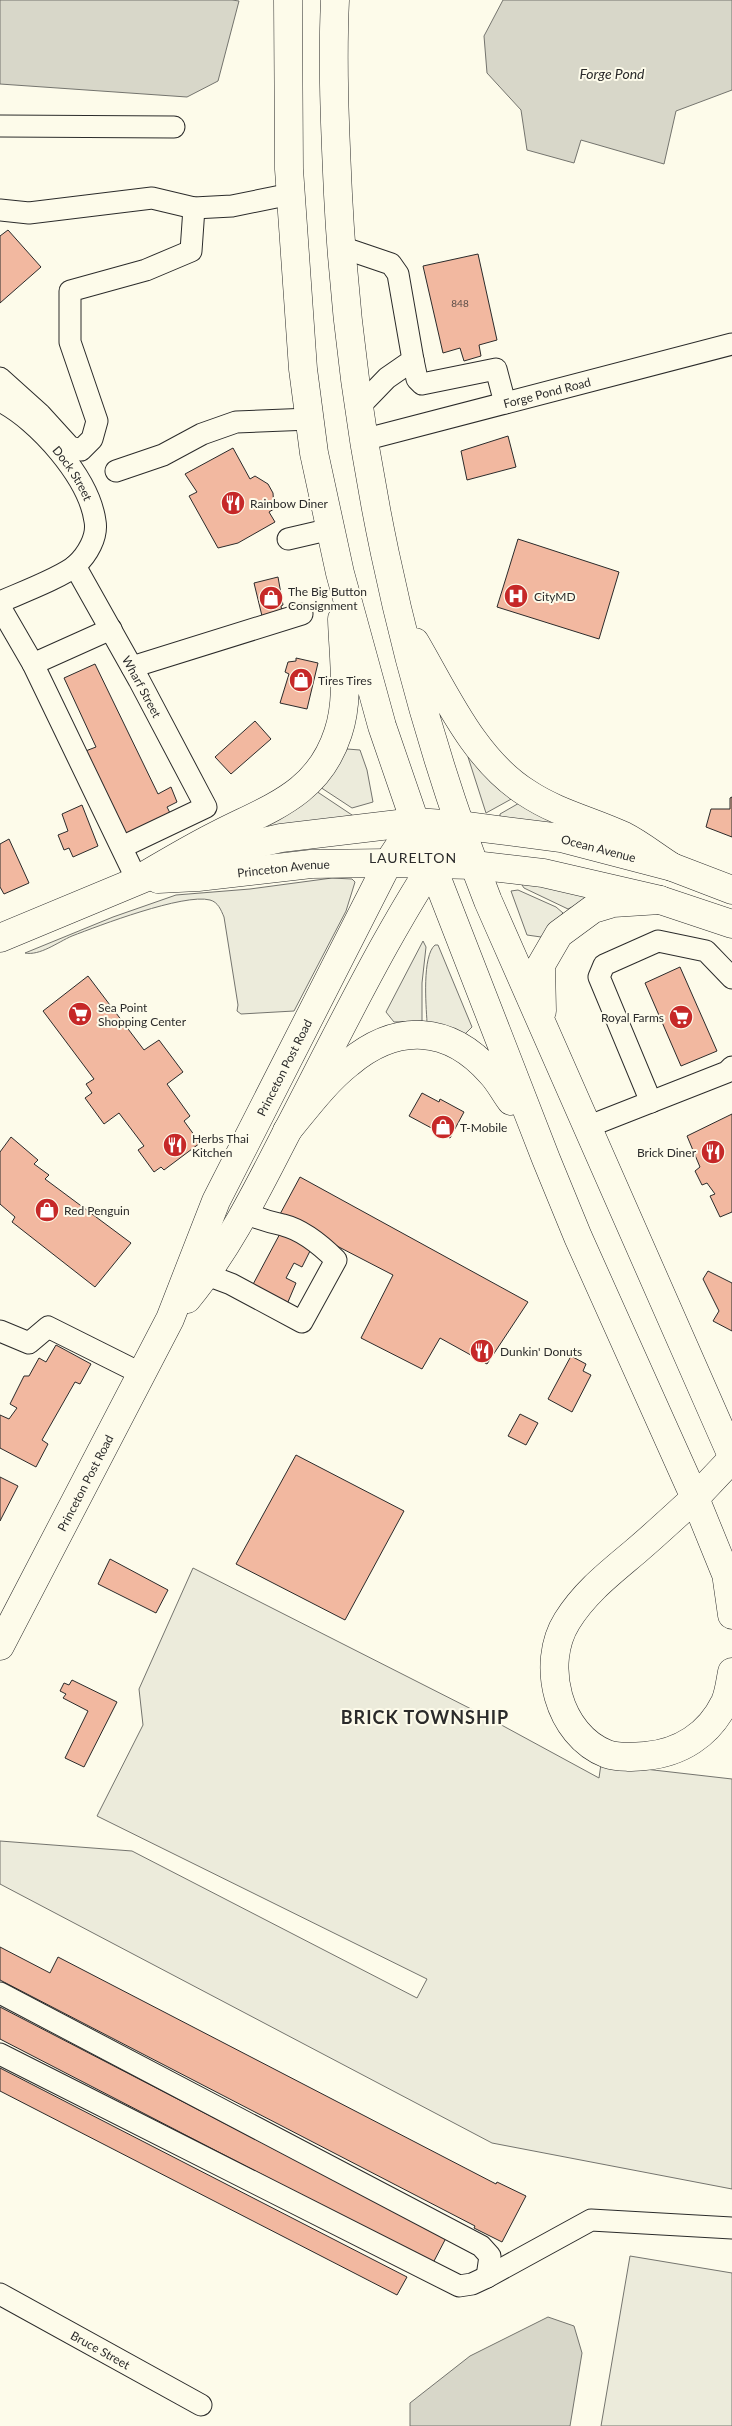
<svg xmlns="http://www.w3.org/2000/svg" width="732" height="2426" font-family="Lato,sans-serif">
  <rect width="100%" height="100%" fill="#fdfbea"/>
  <path fill="#ecebdb" stroke="#74746e" d="M347,749L360,750L367,770L373,802L352,808L320,787Z
    M475,754L515,797L486,813L468,757Z
    M316,791L358,819L265,831L263,824Z
    M521,802L554,821L553,828L500,823V814Z
    M332,878L352,879L355,882L346,911L294,1011L241,1014L237,1011L238,1005L224,917C221,910 218,902 210,900C184,893 98,926 72,936C58,942 40,956 25,953L113,917L176,895L250,889Z
    M520,882L589,889V899L568,909L524,888Z
    M518,890L556,907L563,913L541,937L527,935L511,891Z
    M423,941L426,947L422,983V1021L394,1022L386,1012Z
    M435,945H438L472,1027L464,1035L439,1024L427,1022C426,1005 422,956 435,945Z
    M193,1568L483,1715L599,1778L601,1764L732,1779V2189L492,2143L0,1884V1841L132,1851L417,1998L427,1979L97,1816L143,1725L139,1689Z
    M630,2256L732,2273V2426H601Z"/>
  <path fill="#d8d7c9" stroke="#74746e" d="M0,0H232L239,1L218,81L187,97L0,84Z
    M503,0H732V90L676,111L664,164L581,140L574,163L527,150L521,110L487,73L484,36Z
    M548,2317L574,2326L582,2353L570,2426H410V2403L470,2356Z"/>
  <path fill="#f2b8a0" stroke="#2b2b2b" d="M8,230L41,267L0,303V236Z
    M478,254L497,340L479,345L481,356L464,361L460,348L443,353L423,266Z
    M508,436L516,467L467,480L461,451Z
    M233,448L250,479L255,476L268,484L273,493L274,509L269,512L275,522L238,543L218,548L189,496L197,492L185,474Z
    M518,539L619,572L599,639L497,607Z
    M278,577L283,605L281,606L282,612L262,616L254,583Z
    M296,658L318,663L307,709L280,703L289,674L285,672L288,662L296,661Z
    M95,664L158,794L171,787L177,802L167,807L170,813L125,840L83,752L96,747L64,678Z
    M255,721L271,739L231,774L215,757Z
    M732,797V837L706,827L711,809H730V798Z
    M82,805L98,846L73,857L69,848L64,850L58,835L68,831L62,814Z
    M9,839L29,883L4,894L0,887V844Z
    M680,967L717,1051L681,1066L645,983Z
    M88,976L144,1050L159,1040L183,1072L167,1084L190,1116L184,1121L200,1143L164,1170L161,1167L154,1172L138,1150L144,1146L119,1113L104,1124L85,1098L92,1093L86,1084L94,1079L43,1011Z
    M422,1093L439,1102L440,1099L464,1112L450,1138L409,1116Z
    M732,1114V1212L720,1217L710,1196L715,1194L707,1183L702,1185L695,1171L700,1167L687,1136Z
    M11,1137L38,1160L34,1164L49,1175L45,1179L131,1243L95,1287L12,1222L15,1217L0,1204V1152Z
    M300,1177L528,1302L487,1364L440,1338L422,1369L361,1338L393,1275L279,1216Z
    M283,1228L313,1245L302,1267L294,1263L286,1278L296,1283L285,1309L250,1290Z
    M708,1271L732,1283V1331L713,1321L719,1311L703,1279Z
    M56,1345L91,1364L80,1384L75,1382L42,1440L48,1444L36,1467L0,1448V1415L9,1419L17,1408L10,1404L24,1376H29L39,1358L46,1362Z
    M571,1356L586,1364L583,1371L591,1375L572,1412L548,1399Z
    M520,1414L538,1423L526,1445L508,1436Z
    M296,1455L404,1511L345,1620L236,1564Z
    M0,1477L18,1486L0,1521Z
    M110,1559L168,1590L156,1613L98,1584Z
    M72,1680L117,1702L84,1767L65,1758L88,1711L63,1698L66,1694L60,1691L64,1683L69,1685Z
    M0,1947L50,1973L58,1957L496,2184L497,2182L526,2196L502,2242L474,2228L475,2226L0,1980Z
    M0,2007L446,2238L433,2263L0,2039Z
    M0,2068L407,2277L397,2295L0,2091Z"/>
  <g fill="none" stroke-linecap="round" stroke-linejoin="round">
    <g stroke="#2b2b2b" stroke-width="23">
      <g id="minor">
        <path d="M0,126L174,127"/>
        <path d="M0,210L29,213L152,198L194,208L232,206L291,194"/>
        <path d="M341,247L391,264L398,274L413,360L387,378L358,408"/>
        <path d="M413,360L417,379L422,384L496,369L505,403"/>
        <path d="M0,378L40,414L70,447L81,450L92,439L97,421L70,342V291L146,270L191,251L194,208"/>
        <path id="s1" d="M0,401C38,420 89,478 95,521C98,537 87,555 76,565C63,577 18,594 0,602"/>
        <path id="s2" d="M363,440L732,344"/>
        <path d="M116,471L163,455L202,434L236,422L310,419"/>
        <path d="M288,539L331,529"/>
        <path id="s3" d="M75,566L139,680L206,807L122,847"/>
        <path d="M0,607L33,664L111,629"/>
        <path d="M33,664L137,880"/>
        <path d="M132,667L302,614"/>
        <path d="M651,1102L599,977L604,965L658,941L706,951L732,978"/>
        <path d="M587,1127L727,1072L732,1067"/>
        <path d="M207,1275L231,1284L302,1322L336,1260C322,1246 303,1230 283,1225C268,1222 259,1219 245,1213"/>
        <path d="M0,1331L29,1343L48,1327L142,1374"/>
        <path d="M0,1993L481,2246L490,2256L487,2277"/>
        <path d="M0,2054L459,2286L472,2284L487,2277L591,2220L732,2228"/>
        <path id="s4" d="M0,2294L201,2405"/>
      </g>
    </g>
    <g stroke="#2b2b2b" stroke-width="29">
      <g id="major">
        <path id="s5" d="M158,879L198,877L311,864L388,863L474,865L543,873L660,900L732,924"/>
        <path id="s6" d="M0,938L190,859L281,838L415,822L459,825L561,838L672,867L732,890"/>
        <path d="M187,1299C230,1247 260,1184 291,1124C344,1022 393,919 459,825"/>
        <path d="M695,1498L732,1459"/>
        <path id="s7" d="M0,1646L170,1319L216,1201L388,863L415,822"/>
      </g>
    </g>
    <g stroke="#2b2b2b" stroke-width="29">
      <path id="highway" d="M288,0L289,169L303,369L314,453L340,573L382,726L415,822L546,1159L578,1237L695,1498L732,1589
        M335,0C332,65 335,129 338,194C350,431 401,679 488,901L732,1456
        M415,642C445,693 474,760 527,793C557,813 592,821 624,836C640,844 656,857 672,867
        M137,880C163,865 189,849 217,835C269,808 318,795 338,733C350,698 343,656 342,619
        M542,1011L541,965L559,934L593,909L613,903L660,900
        M287,1131C306,1108 325,1082 349,1063C397,1023 449,1025 491,1073C499,1081 504,1092 511,1101
        M695,1498C675,1516 656,1534 636,1551C610,1573 585,1592 567,1621C540,1664 558,1735 607,1754C619,1758 633,1757 645,1756C680,1753 709,1735 725,1702C729,1693 730,1682 732,1672
        M726,1573L732,1615"/>
    </g>
    <use href="#minor" stroke="#fdfbea" stroke-width="21"/>
    <use href="#major" stroke="#fdfbea" stroke-width="28"/>
    <use href="#highway" stroke="#fdfbea" stroke-width="28"/>
  </g>
  <defs>
    <g id="restaurant-disc" transform="scale(1.25)"><circle r="9.5" fill="#c62828" stroke="#fdfbea"/><path d="M-5-6h1v4h1v-4h1v4h1v-4h1v5L-1.5 .5V6h-2V.5L-5-1ZM5-6V6H3V1.5H1.5Q1.5-4 5-6Z" fill="#fff"/></g>
    <g id="hospital-disc" transform="scale(1.25)"><circle r="9.5" fill="#c62828" stroke="#fdfbea"/><path d="M-5-5h3v3.5h4V-5h3V5h-3V1.5h-4V5h-3Z" fill="#fff"/></g>
    <g id="shop-disc" transform="scale(1.25)"><circle r="9.5" fill="#c62828" stroke="#fdfbea"/><path d="M-5-2.5h2.3a2.7 3.5 0 0 1 5.4 0H5L5.5 6h-11ZM-1.5-2.5h3a1.5 2.3 0 0 0-3 0Z" fill="#fff"/></g>
    <g id="supermarket-disc" transform="scale(1.25)"><circle r="9.5" fill="#c62828" stroke="#fdfbea"/><path d="M-6-5.5h2.5l.6 2H6L4.5 2H-2.5L-4.4-4H-6ZM-1.5 3.2a1.3 1.3 0 1 0 .1 0ZM3 3.2a1.3 1.3 0 1 0 .1 0Z" fill="#fff"/></g>
  </defs>
  <g fill-rule="evenodd">
    <use href="#restaurant-disc" x="233" y="503"/>
    <use href="#hospital-disc" x="516" y="596"/>
    <use href="#shop-disc" x="271" y="598"/>
    <use href="#shop-disc" x="301" y="680"/>
    <use href="#supermarket-disc" x="80" y="1014"/>
    <use href="#supermarket-disc" x="681" y="1017"/>
    <use href="#shop-disc" x="443" y="1127"/>
    <use href="#restaurant-disc" x="175" y="1145"/>
    <use href="#restaurant-disc" x="713" y="1152"/>
    <use href="#shop-disc" x="47" y="1210"/>
    <use href="#restaurant-disc" x="482" y="1351"/>
  </g>
  <g text-anchor="middle" dominant-baseline="central" stroke-width="4" stroke-linejoin="round" paint-order="stroke">
    <g font-size="10" fill="#5d4e48">
      <text x="460" y="303">848</text>
    </g>
    <g font-size="12" fill="#2b2b2b" stroke="#fdfbea">
      <text stroke="none"><textPath href="#s2" startOffset="190">Forge Pond Road</textPath></text>
      <text stroke="none"><textPath href="#s1" startOffset="104">Dock Street</textPath></text>
      <text stroke="none"><textPath href="#s3" startOffset="138">Wharf Street</textPath></text>
      <text stroke="none"><textPath href="#s6" startOffset="620">Ocean Avenue</textPath></text>
      <text stroke="none"><textPath href="#s5" startOffset="126">Princeton Avenue</textPath></text>
      <text stroke="none"><textPath href="#s7" startOffset="645">Princeton Post Road</textPath></text>
      <text stroke="none"><textPath href="#s7" startOffset="184">Princeton Post Road</textPath></text>
      <text stroke="none"><textPath href="#s4" startOffset="115">Bruce Street</textPath></text>
    </g>
    <g font-size="12" fill="#2b2b2b" stroke="#fdfbea" text-anchor="start">
      <text x="250" y="503">Rainbow Diner</text>
      <text x="288" y="591">The Big Button<tspan x="288" dy="14">Consignment</tspan></text>
      <text x="534" y="596">CityMD</text>
      <text x="318" y="680">Tires Tires</text>
      <text x="98" y="1007">Sea Point<tspan x="98" dy="14">Shopping Center</tspan></text>
      <text x="664" y="1017" text-anchor="end">Royal Farms</text>
      <text x="460" y="1127">T-Mobile</text>
      <text x="192" y="1138">Herbs Thai<tspan x="192" dy="14">Kitchen</tspan></text>
      <text x="696" y="1152" text-anchor="end">Brick Diner</text>
      <text x="64" y="1210">Red Penguin</text>
      <text x="500" y="1351">Dunkin' Donuts</text>
    </g>
    <g font-size="14" font-style="italic" fill="#2b2b2b" stroke="#fdfbea">
      <text x="612" y="73">Forge Pond</text>
    </g>
    <g font-size="14" letter-spacing="1" fill="#2b2b2b" stroke="#fdfbea">
      <text x="413" y="857">LAURELTON</text>
    </g>
    <g font-size="18" font-weight="bold" letter-spacing="1" fill="#2b2b2b" stroke="#fdfbea">
      <text x="425" y="1717">BRICK TOWNSHIP</text>
    </g>
  </g>
</svg>
